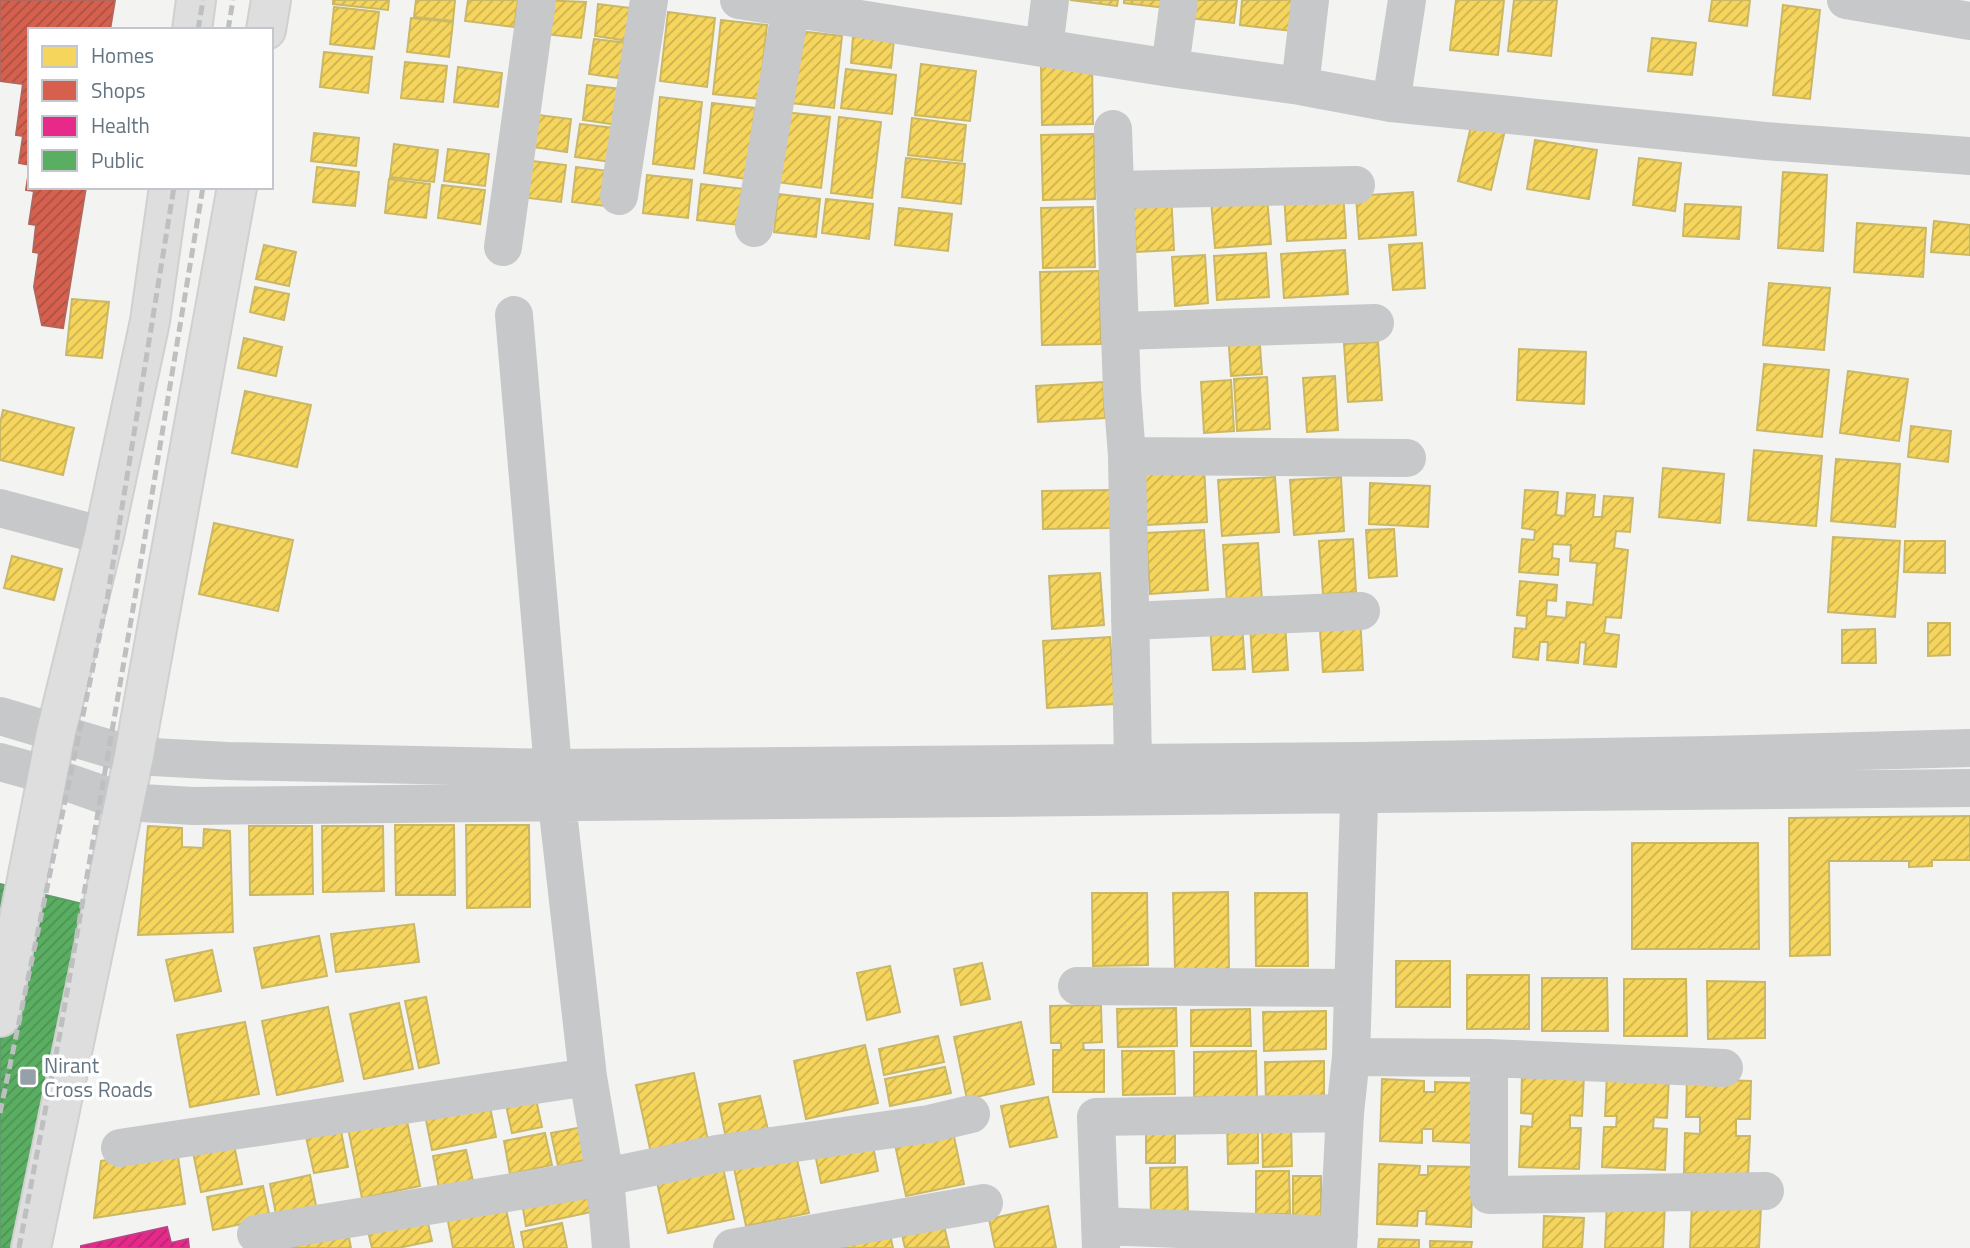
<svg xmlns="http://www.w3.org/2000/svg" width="1970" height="1248" font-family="'Titillium Web',sans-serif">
  <defs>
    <pattern id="homes-hatch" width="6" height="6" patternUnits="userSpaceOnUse" patternTransform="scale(1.75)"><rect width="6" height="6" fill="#f6d55c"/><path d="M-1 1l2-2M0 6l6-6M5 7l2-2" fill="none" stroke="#cbb151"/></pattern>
    <pattern id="shops-hatch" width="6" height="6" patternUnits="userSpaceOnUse" patternTransform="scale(1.75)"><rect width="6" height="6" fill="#d6604d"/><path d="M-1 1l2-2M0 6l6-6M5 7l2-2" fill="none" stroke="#a85144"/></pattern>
    <pattern id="health-hatch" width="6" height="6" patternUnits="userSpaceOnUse" patternTransform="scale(1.75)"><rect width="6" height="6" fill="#e7298a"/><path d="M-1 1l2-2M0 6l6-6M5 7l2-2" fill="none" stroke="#b52871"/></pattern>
    <pattern id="public-hatch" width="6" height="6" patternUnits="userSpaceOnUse" patternTransform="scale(1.75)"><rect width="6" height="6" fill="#5aae61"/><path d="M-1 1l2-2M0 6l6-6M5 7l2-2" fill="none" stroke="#4e9255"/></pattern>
  </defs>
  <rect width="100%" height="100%" fill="#f3f3f1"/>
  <path fill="url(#homes-hatch)" stroke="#cab867" stroke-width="2" d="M333,0H389L388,10L333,4Z
    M416,0H455L453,21L414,17Z
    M468,0H518L514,27L465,21Z
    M540,0L586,2L581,38L536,33Z
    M1070,0H1118L1117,6Z
    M1124,0H1167L1166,8L1124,3Z
    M1191,0H1237L1234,23L1189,18Z
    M1242,0H1296L1292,31L1240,25Z
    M1456,0H1504L1498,55L1450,50Z
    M1514,0H1557L1551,56L1508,51Z
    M1712,0H1750L1747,26L1709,21Z
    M598,4L639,9L635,42L595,36Z
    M1783,5L1820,10L1810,99L1773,95Z
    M334,7L379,12L374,49L330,44Z
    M668,12L715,18L707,87L660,81Z
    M411,18L453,22L449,57L407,52Z
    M721,20L767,25L759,99L713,94Z
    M799,31L842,36L834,108L791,103Z
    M853,36L894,40L891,68L851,63Z
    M1652,38L1696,43L1692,75L1648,71Z
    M594,39L636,44L632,80L589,74Z
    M324,52L372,57L368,93L320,87Z
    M405,62L447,66L443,102L401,98Z
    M921,64L976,71L970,121L915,115Z
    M1092,64L1093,124L1042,125L1041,65Z
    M458,67L502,73L498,107L454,102Z
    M846,69L896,75L892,114L841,108Z
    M587,85L629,90L625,126L583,120Z
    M660,97L702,102L694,169L653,164Z
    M712,103L755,108L747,179L704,173Z
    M784,112L830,117L821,188L776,182Z
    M530,114L571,119L567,152L526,146Z
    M839,117L881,122L872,198L831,193Z
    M912,118L966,125L962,161L908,155Z
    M1472,122L1505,130L1491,190L1458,181Z
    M580,124L623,129L619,163L575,157Z
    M314,133L359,138L356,166L311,161Z
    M1094,134L1095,199L1043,200L1041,135Z
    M1535,140L1597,150L1589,199L1527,189Z
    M394,144L438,150L434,182L390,177Z
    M448,149L489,154L485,186L444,181Z
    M906,158L965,164L961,204L902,197Z
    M1639,158L1681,163L1675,211L1633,205Z
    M524,160L566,165L561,202L520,197Z
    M317,167L359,172L355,206L313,202Z
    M576,167L617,172L613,207L572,202Z
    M1783,172L1827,175L1823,251L1778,248Z
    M647,175L692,180L688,218L643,213Z
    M389,179L430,184L426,218L385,213Z
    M701,184L743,189L739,225L697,220Z
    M442,185L485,190L480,224L438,218Z
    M1343,191L1346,238L1287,241L1284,194Z
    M1413,192L1416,235L1359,239L1356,196Z
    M1171,193L1174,250L1136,252L1132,196Z
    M778,194L820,199L816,237L774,232Z
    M1267,197L1271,244L1215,248L1211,200Z
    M826,199L873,204L869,239L822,233Z
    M1685,204L1741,207L1739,239L1683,236Z
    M1093,207L1095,267L1043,268L1041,208Z
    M899,208L952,214L948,251L895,245Z
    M1934,221L1970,225V255L1931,252Z
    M1857,223L1926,228L1923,277L1854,272Z
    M1422,243L1425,288L1393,290L1389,245Z
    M264,245L296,252L289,286L256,279Z
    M1345,250L1348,294L1284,298L1281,254Z
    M1266,253L1269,297L1217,300L1214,256Z
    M1205,255L1208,303L1175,306L1172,257Z
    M1099,271L1101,344L1042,345L1040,272Z
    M1769,283L1830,288L1824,350L1763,345Z
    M255,287L289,294L284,320L250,312Z
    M72,299L109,302L102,358L66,355Z
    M1259,331L1262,374L1231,376L1228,333Z
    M244,338L282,347L276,376L238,368Z
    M1378,342L1382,400L1348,402L1344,344Z
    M1519,349L1586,352L1584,404L1517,400Z
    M1764,364L1829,370L1822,437L1757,430Z
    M1848,371L1908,379L1899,441L1840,433Z
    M1335,376L1338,430L1307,432L1303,378Z
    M1267,377L1270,429L1237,431L1234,379Z
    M1231,380L1234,431L1204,433L1201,382Z
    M1103,382L1105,418L1038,422L1036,386Z
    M245,391L311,405L297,467L232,453Z
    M3,410L74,428L63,475L0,460V424Z
    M1911,426L1951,431L1948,462L1908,457Z
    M1754,450L1822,456L1816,526L1748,520Z
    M1836,459L1900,464L1895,527L1831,521Z
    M1204,466L1207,522L1146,525L1143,469Z
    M1663,468L1724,474L1720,523L1659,517Z
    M1275,477L1279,532L1222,536L1218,480Z
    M1341,477L1344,531L1294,535L1290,480Z
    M1370,483L1430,486L1428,527L1369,524Z
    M1110,490L1111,528L1043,529L1042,491Z
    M1525,490L1558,492L1556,515L1565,516L1567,493L1595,495L1593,517H1602L1604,496L1633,498L1630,532L1616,531L1614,548L1628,550L1621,618L1606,617L1604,633L1619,635L1616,667L1584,664L1586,643L1580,642L1578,663L1547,660L1548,642H1540L1538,660L1513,657L1515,628L1526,629L1527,616L1517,615L1520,581L1557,585L1556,601L1547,600L1546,616L1566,618L1567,602L1593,605L1597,563L1570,561L1571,545L1553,544L1552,558L1559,559L1558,575L1519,572L1522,539L1534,540L1535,530L1522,528Z
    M214,523L293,540L278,611L199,594Z
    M1394,529L1397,576L1369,578L1366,530Z
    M1204,530L1208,590L1150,594L1146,533Z
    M1833,537L1900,541L1895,617L1828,612Z
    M1353,539L1356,592L1323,594L1319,541Z
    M1905,541H1945V573L1904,572Z
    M1258,543L1262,601L1227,603L1223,545Z
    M12,556L62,569L54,600L4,588Z
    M1100,573L1104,625L1052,629L1049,576Z
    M1360,615L1363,670L1323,672L1319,617Z
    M1242,623L1245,669L1213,670L1210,625Z
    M1285,623L1288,670L1253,672L1250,625Z
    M1928,623H1950V655L1928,656Z
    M1875,629L1876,663H1842V630Z
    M1110,637L1115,704L1047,708L1043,641Z
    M1970,816V860H1932V866L1909,867V861H1829L1830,955L1790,956L1789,818Z
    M395,825H454L455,895H396Z
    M466,825H529L530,907L467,908Z
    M148,826L182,828V847L203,848L204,829L230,831L233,932L138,935Z
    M249,826H312L313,894L250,895Z
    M322,826H383L384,891L323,892Z
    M1632,843H1758L1759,949H1632Z
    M1228,892L1229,970L1175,971L1173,893Z
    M1092,893H1147L1148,965L1093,966Z
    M1255,893H1307L1308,966H1256Z
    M414,924L419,962L336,972L331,934Z
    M319,936L327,976L262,988L254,948Z
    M212,950L221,991L175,1001L166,960Z
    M1396,961H1450V1007H1396Z
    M982,963L990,999L961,1005L954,969Z
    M890,966L900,1012L867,1020L857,973Z
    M1467,975H1529V1029H1467Z
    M1542,978H1607L1608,1031H1542Z
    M1624,979H1686L1687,1036H1624Z
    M1707,981L1765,982V1038L1708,1039Z
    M426,997L439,1063L419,1068L405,1001Z
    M399,1003L413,1069L364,1079L350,1014Z
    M1101,1005L1102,1042L1083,1043L1084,1050H1104V1092H1053V1050H1061V1043H1051L1050,1006Z
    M328,1007L343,1081L277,1095L262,1021Z
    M1176,1008L1177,1046L1118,1047L1117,1009Z
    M1250,1009L1251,1046H1191V1010Z
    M1326,1011V1049L1264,1051L1263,1012Z
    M245,1022L259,1094L190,1107L177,1035Z
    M1021,1022L1034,1084L967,1099L954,1037Z
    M938,1036L944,1062L884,1075L879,1049Z
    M865,1045L878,1103L806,1119L794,1061Z
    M1122,1051H1174L1175,1094L1123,1095Z
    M1256,1051L1257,1097H1194V1052Z
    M1324,1061V1102H1266L1265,1062Z
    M945,1067L951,1093L890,1106L885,1079Z
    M1522,1072L1584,1075L1582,1116L1570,1115V1128H1581L1579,1169L1519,1167L1521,1126L1532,1127L1533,1114L1521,1113Z
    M694,1073L708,1141L651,1153L636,1085Z
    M1607,1074L1669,1076L1667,1118L1654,1117L1653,1128L1667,1129L1665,1170L1602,1167L1604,1127H1616L1617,1116H1605Z
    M1382,1079L1424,1081V1092H1435V1082L1477,1083L1474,1143L1433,1141V1129H1422V1143L1380,1141Z
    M1687,1079L1751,1081L1750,1119H1736V1136H1750L1748,1176L1684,1173L1685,1133L1700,1134V1117H1686Z
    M534,1090L542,1127L512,1133L504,1096Z
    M760,1096L768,1130L726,1138L719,1104Z
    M488,1097L496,1137L432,1150L424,1110Z
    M1048,1097L1057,1137L1010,1147L1001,1106Z
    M405,1111L420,1186L362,1198L347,1123Z
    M339,1121L348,1167L314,1173L304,1128Z
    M1258,1122V1163L1228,1164L1227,1123Z
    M1146,1123H1175V1163H1146Z
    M1262,1123H1291L1292,1166L1263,1167Z
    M583,1127L589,1159L558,1166L551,1133Z
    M952,1127L964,1184L906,1196L894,1140Z
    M545,1133L552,1165L510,1174L504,1141Z
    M233,1140L242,1184L201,1192L192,1147Z
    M872,1141L878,1171L821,1183L815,1154Z
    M177,1150L185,1204L94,1218L101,1161Z
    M466,1150L473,1181L439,1188L433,1156Z
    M796,1155L809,1213L746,1226L734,1168Z
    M722,1163L734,1219L668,1233L656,1177Z
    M1379,1164L1420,1166L1419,1175H1428V1166L1473,1167L1471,1227L1426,1224L1427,1211H1418L1417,1226L1377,1224Z
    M1187,1167L1188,1213H1151L1150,1168Z
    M1256,1171H1289L1290,1214H1256Z
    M310,1175L317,1211L277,1219L270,1184Z
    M1293,1176H1321V1216L1293,1217Z
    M263,1186L270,1218L213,1230L207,1197Z
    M586,1190L591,1212L526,1226L522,1203Z
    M1607,1201L1665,1203L1663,1248H1605Z
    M1692,1203L1761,1206L1759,1248H1690Z
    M505,1204L514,1248H453L447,1216Z
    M1048,1206L1056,1248H995L989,1219Z
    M1544,1216L1584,1218L1582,1248H1543Z
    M942,1217L949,1247L905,1248L900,1226Z
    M427,1219L432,1241L398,1248H372L368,1231Z
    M562,1223L567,1248H524L521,1232Z
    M889,1230L893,1248H831Z
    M348,1233L351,1248H289Z
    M1379,1239L1419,1240V1248H1378Z
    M1430,1241L1472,1242L1471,1248H1430Z"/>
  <path fill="url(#shops-hatch)" stroke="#b4665d" stroke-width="2" d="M0,0H115L110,30H30V187H86L63,328L42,325L34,287L39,253L33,252L36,225L29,224L34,191L26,190L30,165L19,163L23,136L16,135L23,84L0,81Z"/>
  <path fill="url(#health-hatch)" stroke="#c04087" stroke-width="2" d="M167,1227L171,1243L188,1239L189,1248H81V1246Z"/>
  <path fill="url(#public-hatch)" stroke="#5d9d6b" stroke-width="2" d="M0,884L91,906L19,1248H0Z"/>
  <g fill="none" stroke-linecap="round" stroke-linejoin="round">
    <g stroke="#d0d0d0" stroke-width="42">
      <path id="major" d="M192,30L196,0
        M266,30L271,0
        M0,1017L56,732L104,536L150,321L169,187
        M31,1248L134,756L237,187"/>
    </g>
    <path stroke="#c7c8c9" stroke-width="38" d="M739,0L1170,68L1300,86L1391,103L1765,141L1970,156
      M1846,0L1970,21
      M1044,48L1050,0
      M1170,68L1179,0
      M1300,86L1310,0
      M1391,103L1407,0
      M1113,129L1122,391L1127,456L1133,761
      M1115,190L1356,185
      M619,196L649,0
      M754,228L792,0
      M503,247L537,0
      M514,315L553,768L588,1077L605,1177L611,1248
      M1120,331L1375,323
      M1127,456L1407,458
      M0,508L104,536
      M1130,621L1361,611
      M0,716L134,756L227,761L553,768L1361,761L1711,755L1970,748
      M0,762L47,775L124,802L193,806L1970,788
      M1077,986L1353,988
      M1351,1057L1489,1058L1724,1068
      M1489,1058V1195L1765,1191
      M120,1148L588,1077
      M1100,1226L1339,1235
      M256,1234L605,1177L716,1154L929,1124L971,1114
      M732,1248L984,1203
      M1101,1248L1096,1117L1345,1113
      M1338,1248L1345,1113L1351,1057L1360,771"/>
    <use href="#major" stroke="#dddedd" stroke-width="38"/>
    <path stroke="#bdbfc0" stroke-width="5" stroke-dasharray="10 5" stroke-linecap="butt" d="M198,30L203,0
      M228,30L233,0
      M0,1113L107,600L174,187
      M19,1248L60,1033L134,603L203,187"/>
  </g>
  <rect fill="#96a0a8" stroke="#fff" stroke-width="2.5" x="19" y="1068" width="18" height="18" rx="3.5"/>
  <g text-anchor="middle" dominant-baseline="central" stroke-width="7" stroke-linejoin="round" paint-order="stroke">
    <g font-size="21" fill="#647481" stroke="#fff" text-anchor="start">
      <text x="44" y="1065">Nirant<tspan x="44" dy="24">Cross Roads</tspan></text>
    </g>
  </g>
  <rect x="28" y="28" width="245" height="161" fill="#ffffff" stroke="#c1c7cd" stroke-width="2"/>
  <rect x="42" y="46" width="35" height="21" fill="#f6d55c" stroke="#c1c7cd" stroke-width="2"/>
  <text x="91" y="63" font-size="21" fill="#647481">Homes</text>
  <rect x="42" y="80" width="35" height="21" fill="#d6604d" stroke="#c1c7cd" stroke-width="2"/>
  <text x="91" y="98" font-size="21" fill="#647481">Shops</text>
  <rect x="42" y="116" width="35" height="21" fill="#e7298a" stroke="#c1c7cd" stroke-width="2"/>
  <text x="91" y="133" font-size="21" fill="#647481">Health</text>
  <rect x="42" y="150" width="35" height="21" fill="#5aae61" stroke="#c1c7cd" stroke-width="2"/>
  <text x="91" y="168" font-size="21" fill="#647481">Public</text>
</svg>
